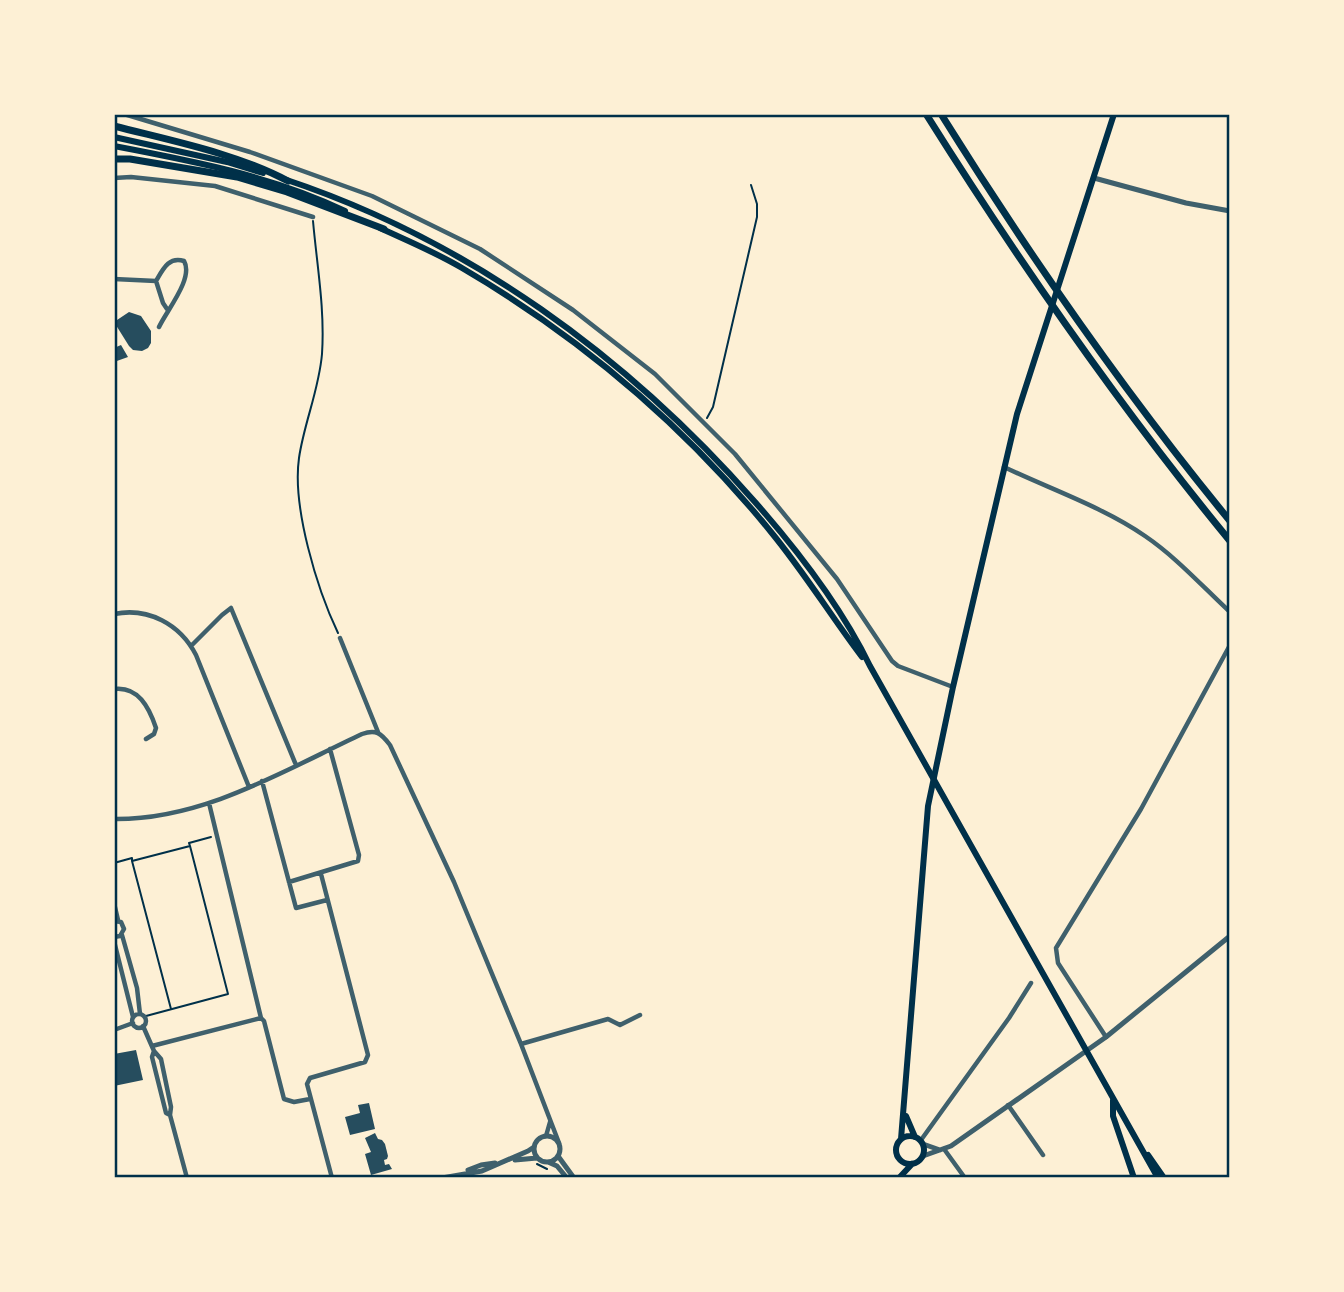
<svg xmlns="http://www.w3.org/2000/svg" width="1344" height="1292" font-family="'Archivo Narrow',sans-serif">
  <rect width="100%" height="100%" fill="#fdf0d5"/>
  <path fill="#264d5e" d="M129,312L141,316L151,331V343L148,348L142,351L133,350L129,346L114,322Z
    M121,345L128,357L114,362V348Z
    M136,1050L143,1080L114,1086V1054Z
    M369,1103L375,1129L350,1135L345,1117L360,1113L358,1105Z
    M375,1133L378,1139L382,1140L385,1144L388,1156L387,1159L384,1160L385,1165L389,1164L392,1169L371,1175L365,1154L371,1152L365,1138Z"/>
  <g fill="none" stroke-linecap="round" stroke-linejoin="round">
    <path stroke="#003049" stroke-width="2" d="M313,221C317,266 325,309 322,354C319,390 304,423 299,458C292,507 317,589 338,633
      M707,418L713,407L757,217V204L751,185
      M132,861L171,1009
      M114,863L132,858V861L190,846L189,843L211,837
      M146,1016L228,994L190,846
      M537,1164L547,1169"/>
    <path stroke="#3f606c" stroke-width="4.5" d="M124,114L250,152L372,196L480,249L573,310L655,374L735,454L837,579L892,661L898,666L953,687
      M114,178L131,177L215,186L313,217
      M114,279L156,281C163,269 169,256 184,261C194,278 167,310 159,327
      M156,281L163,303L167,309
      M1004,467C1050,489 1103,507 1145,536C1176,557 1203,587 1230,612
      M114,614C148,607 180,624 196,655L249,787
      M340,638L378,732
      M191,646L222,615L231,608L296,765
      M114,689C138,686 149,707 156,728L154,734L146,739
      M262,781L296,908L327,900
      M209,803L261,1018
      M114,819C203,820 283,771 362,734C376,729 381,733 390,745L454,882L521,1044L559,1143
      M321,874L368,1055L365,1062L310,1078L307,1084L332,1178
      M289,882L358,861L359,855L330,749
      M114,903L118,920
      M114,921L121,922L124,929L120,936L114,937
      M122,935L137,988L140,1014
      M114,941L133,1017
      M132 1021a7 7 0 1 1 14 0a7 7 0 1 1-14 0Z
      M143,1026L154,1051L161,1059L171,1107L170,1115
      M114,1030L133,1023
      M1106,1037L1058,963L1056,948L1141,809L1230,645
      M521,1044L608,1019L620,1025L640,1015
      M152,1046L261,1018L264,1021L284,1099L294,1102L310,1099
      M154,1051L152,1057L166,1113L170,1115L187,1178
      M1008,1105L1043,1155
      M546,1136L550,1122
      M921,1140L1009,1018L1031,983
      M944,1149L965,1178"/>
    <path stroke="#3f606c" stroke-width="5" d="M1094,178L1186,203L1230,211
      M534 1149a13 13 0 1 1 26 0a13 13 0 1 1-26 0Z
      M923,1144L940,1150
      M558,1156L574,1178
      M923,1156L951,1146L1062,1068L1106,1037L1230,936
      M515,1160L537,1158
      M548,1162L557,1166L567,1178
      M468,1170L481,1165L495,1163
      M442,1178L482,1171L528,1151L534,1147"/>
    <path stroke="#003049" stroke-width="6" d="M906,1116L915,1137
      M896 1150a14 14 0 1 1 28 0a14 14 0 1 1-28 0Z
      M901,1139L928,806L953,687L1017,414L1114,114
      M899,1178L912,1164"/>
    <path stroke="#003049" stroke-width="6" d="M114,137L227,162L263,173
      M114,146C193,161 272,176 345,211
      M284,179C468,240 628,357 755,502C799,552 841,606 870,666L1158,1178
      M380,228C408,241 435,252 462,268C580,337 685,426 771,532C804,572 831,616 862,657
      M1113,1100V1116L1134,1178
      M1148,1155L1164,1178"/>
    <path stroke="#003049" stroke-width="7" d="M114,126C172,141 235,153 288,181
      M114,159H130L237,177L287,192L384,229"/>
    <path stroke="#003049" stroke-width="7" d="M926,114C1019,262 1119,406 1230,541
      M941,114C1029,255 1124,392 1230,521"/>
  </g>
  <rect width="1344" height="1292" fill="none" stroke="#fdf0d5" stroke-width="231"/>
  <rect x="116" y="116" width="1112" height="1060" fill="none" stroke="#003049" stroke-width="2.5"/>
</svg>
